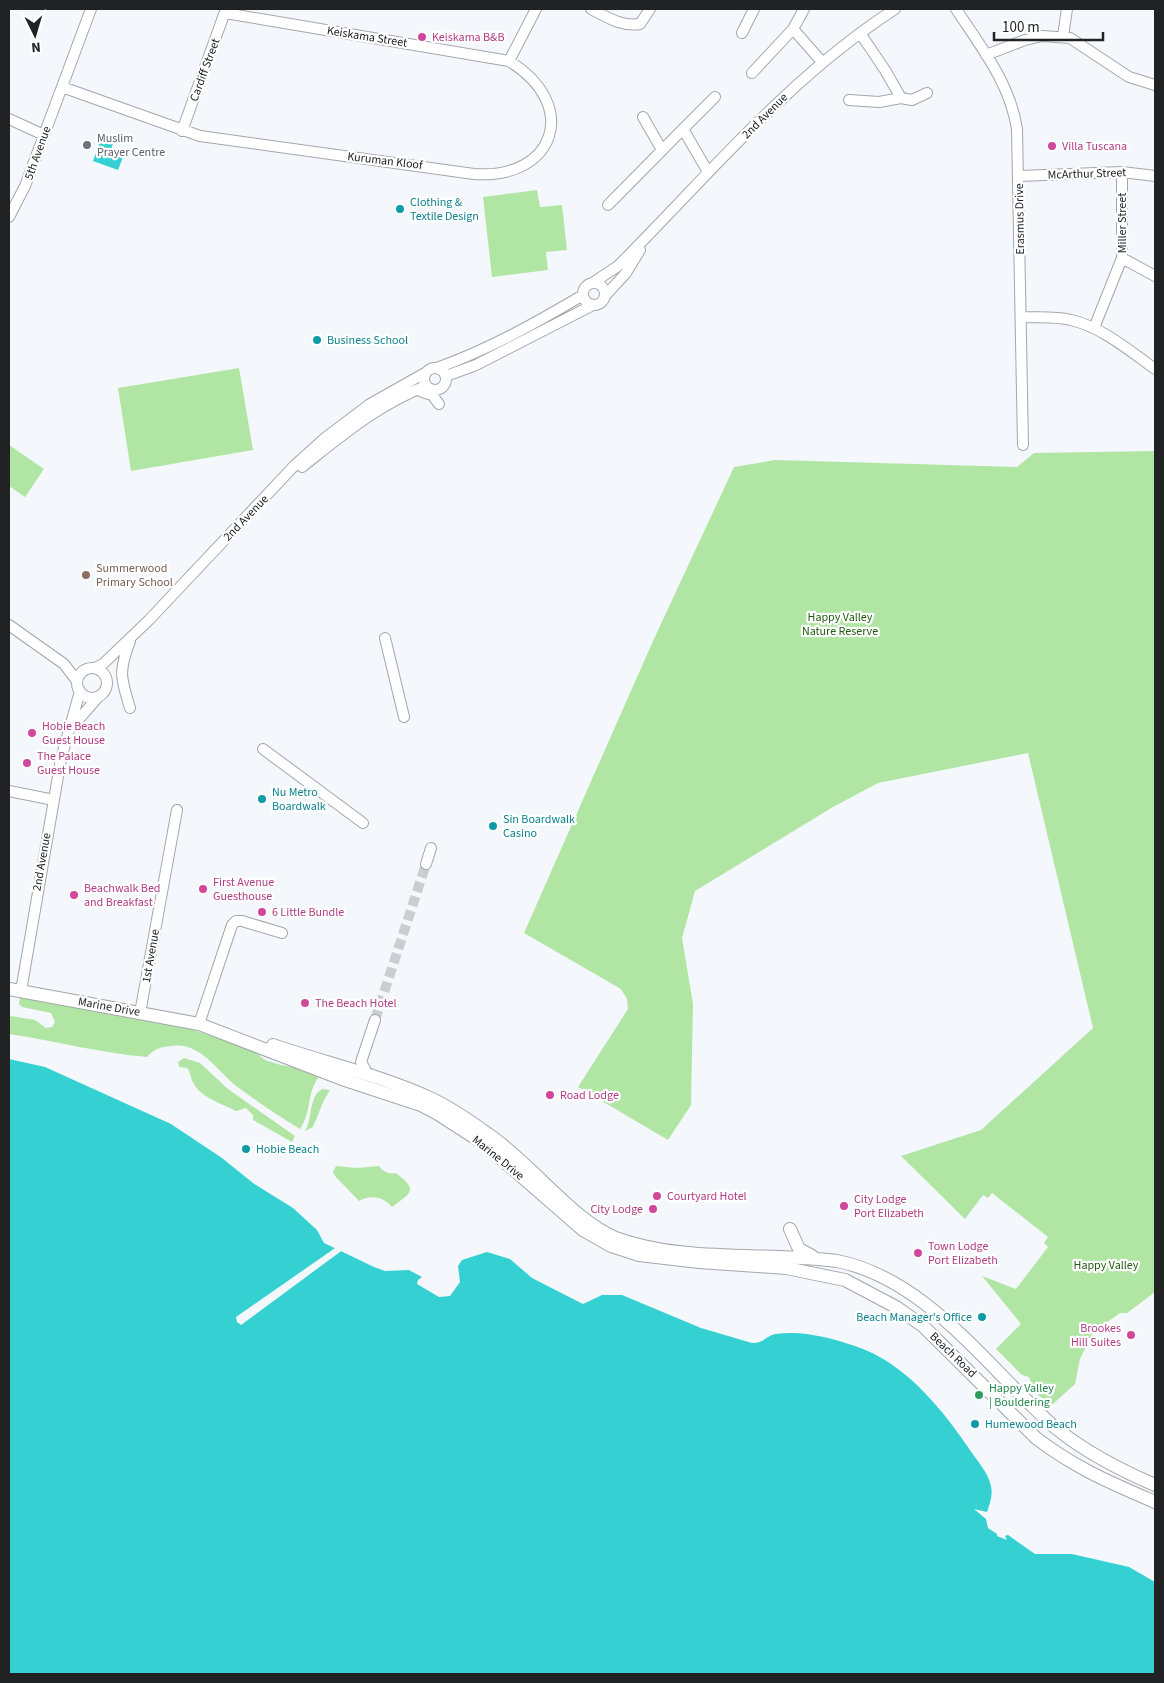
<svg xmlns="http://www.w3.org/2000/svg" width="1164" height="1683" font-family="'Source Sans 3',sans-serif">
  <rect width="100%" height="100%" fill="#f4f8fd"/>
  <path fill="#b1e5a4" d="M537,190L540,207L562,205L567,250L546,252L548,270L492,277L483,197Z
    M239,368L253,450L131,471L118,388Z
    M9,445L44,469L25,497L9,486Z
    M1155,451V1292L1127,1313H1120L1093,1332L1080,1359L1075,1384L1053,1404C1038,1397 1034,1392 1029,1377L1022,1375L996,1349L1021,1324L982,1276L1016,1289L1048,1247L1044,1243L1048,1237L992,1193L988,1198L983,1195L965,1219L901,1156L981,1130L1093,1028L1028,753L878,783L833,807L695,891L682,938L693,1004L691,1105L668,1140L578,1087L628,1009L627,999L621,989L524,933L653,641L734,467L775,460L1017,467L1034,453Z
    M20,996L187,1028L251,1049L265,1060L281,1065L322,1073C305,1092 313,1110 300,1129C279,1116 259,1103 239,1088C218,1073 201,1041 171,1046C160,1047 154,1049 147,1057C101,1053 55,1041 9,1034V1018L11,1016L35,1020L46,1028L52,1027L55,1022L51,1013L22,1007L19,1004Z
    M184,1058L200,1063L228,1089L295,1136L292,1142L253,1120V1115L246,1108L236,1111C223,1104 199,1097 193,1082C190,1077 191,1073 187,1068L179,1067L178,1062Z
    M322,1089L330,1090L324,1100L313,1127L305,1131C313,1119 308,1097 322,1089Z
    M336,1166L357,1168L379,1166C382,1171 390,1175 396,1173C418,1190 412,1192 392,1207C382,1196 371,1195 359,1201L334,1175L333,1172Z"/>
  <path fill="#35d0d2" d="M101,139L113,143L110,153L123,157L118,170L93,161Z
    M9,1059L45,1067L171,1124L222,1158L253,1183L293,1208L317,1230L324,1243L374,1267L385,1271L409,1270L422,1277L418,1280L417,1284L439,1297L450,1296L460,1282L458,1266L462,1260L487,1252L510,1259L532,1278L583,1304L602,1295H622L701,1328L752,1343C763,1344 767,1335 776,1334C801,1330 832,1338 855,1346C905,1362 944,1411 972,1453C979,1463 988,1473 991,1486C993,1495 990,1503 987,1512L974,1509L986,1519L988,1528L997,1534V1536L1007,1540L1005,1536L1008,1535L1035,1554H1072L1129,1567L1155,1582V1674H9Z"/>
  <path fill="#f4f8fd" d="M338,1246L344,1249L241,1325L237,1322L236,1317Z"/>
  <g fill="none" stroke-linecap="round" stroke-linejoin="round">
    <path stroke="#cacdd2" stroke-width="10" stroke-dasharray="10 5" stroke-linecap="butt" d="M375,1020L426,864"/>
    <g stroke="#a3a7ab" stroke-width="12">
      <path id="minor" d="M591,9C607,17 621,27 640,24L650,9
        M804,9L793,29L822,62
        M956,9C981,47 1010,83 1017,129L1023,445
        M742,33L754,9
        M860,33L885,70L901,98L912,100L927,93
        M1063,36L1067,9
        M986,55L1025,40L1042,36L1070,38L1129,77L1155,85
        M509,61L536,9
        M752,73L793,29
        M62,87L200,136L474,174C555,180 581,105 509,61L225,13
        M849,100L879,102L901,98
        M643,117L662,150
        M9,119L44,135
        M683,129L715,97
        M182,131L226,9
        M1019,176L1122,172L1155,176
        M608,205L683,129L708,172
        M9,217L25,186L91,9
        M1122,258L1155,276
        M594,282L618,266C707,177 788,78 895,9
        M583 294a11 11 0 1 1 22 0a11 11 0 1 1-22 0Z
        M605,296L626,273L640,250
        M1021,317C1037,318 1055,316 1071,320C1102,327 1130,351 1155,369
        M1094,328L1122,258V172
        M424 379a11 11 0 1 1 22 0a11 11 0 1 1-22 0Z
        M437,368C489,349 536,323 583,295
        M446,376L476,365L593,305
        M422,392L432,395L439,404
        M302,467C340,437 380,403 426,386
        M9,625L64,664L77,681
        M385,638L404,717
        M130,641C118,672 121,678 130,708
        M95,668L103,664L149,620L294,466L325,438L370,404L425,373
        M77 683a15 15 0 1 1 30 0a15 15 0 1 1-30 0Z
        M72,727L99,696
        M263,749L363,823
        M9,791L54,800
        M426,864L431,848
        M21,991L61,759L80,691
        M140,1013L177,810
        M199,1024L232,925L236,921H242L282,933
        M363,1073L365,1069L361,1062L375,1020"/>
    </g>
    <g stroke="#a3a7ab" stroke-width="14">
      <path id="major" d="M9,989L199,1024L342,1079L421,1105L438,1114L483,1143L583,1230L611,1246L627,1251L639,1255L699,1262L786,1268L845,1280L896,1307L923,1326L1036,1438C1075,1468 1111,1483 1155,1502
        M273,1045C325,1063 380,1075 430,1098C450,1107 470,1121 488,1134C529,1161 574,1222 616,1238C684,1263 766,1252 837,1261C913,1276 969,1343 1021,1395C1033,1406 1044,1419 1057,1429C1087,1453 1120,1470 1155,1485
        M790,1229L799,1249L812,1256"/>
    </g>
    <use href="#minor" stroke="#fff" stroke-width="10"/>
    <use href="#major" stroke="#fff" stroke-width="12"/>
  </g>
  <g fill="#d1479c" stroke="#fff" stroke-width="2">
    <circle cx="422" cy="37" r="5"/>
    <circle cx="1052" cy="146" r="5"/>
    <circle cx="32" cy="733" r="5"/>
    <circle cx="27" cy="763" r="5"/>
    <circle cx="203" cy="889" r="5"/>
    <circle cx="74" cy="895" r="5"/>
    <circle cx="262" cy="912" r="5"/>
    <circle cx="305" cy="1003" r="5"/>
    <circle cx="550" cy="1095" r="5"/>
    <circle cx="657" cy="1196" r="5"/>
    <circle cx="844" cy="1206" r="5"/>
    <circle cx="653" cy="1209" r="5"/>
    <circle cx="918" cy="1253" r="5"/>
    <circle cx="1131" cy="1335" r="5"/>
  </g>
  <circle fill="#6b7280" stroke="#fff" stroke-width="2" cx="87" cy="145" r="5"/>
  <g fill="#0f9aa8" stroke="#fff" stroke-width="2">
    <circle cx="400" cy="209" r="5"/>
    <circle cx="317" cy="340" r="5"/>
    <circle cx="262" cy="799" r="5"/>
    <circle cx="493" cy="826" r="5"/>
    <circle cx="246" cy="1149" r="5"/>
    <circle cx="982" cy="1317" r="5"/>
    <circle cx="975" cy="1424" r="5"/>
  </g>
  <circle fill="#8d6e63" stroke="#fff" stroke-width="2" cx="86" cy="575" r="5"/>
  <circle fill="#2e9e5b" stroke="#fff" stroke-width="2" cx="979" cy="1395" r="5"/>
  <g text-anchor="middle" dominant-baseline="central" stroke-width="4.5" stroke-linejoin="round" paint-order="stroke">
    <g font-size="12" fill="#212224" stroke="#fff">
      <text transform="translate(367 37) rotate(9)">Keiskama Street</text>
      <text transform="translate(205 70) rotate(-70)">Cardiff Street</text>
      <text transform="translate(765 116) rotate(-45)">2nd Avenue</text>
      <text transform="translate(38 153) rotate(-70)">5th Avenue</text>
      <text transform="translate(385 161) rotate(7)">Kuruman Kloof</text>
      <text transform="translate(1087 174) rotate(-2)">McArthur Street</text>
      <text transform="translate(1020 219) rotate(-91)">Erasmus Drive</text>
      <text transform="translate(1122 223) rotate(-90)">Miller Street</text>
      <text transform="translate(246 518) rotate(-46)">2nd Avenue</text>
      <text transform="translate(42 862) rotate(-80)">2nd Avenue</text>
      <text transform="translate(151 956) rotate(-80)">1st Avenue</text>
      <text transform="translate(109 1007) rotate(10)">Marine Drive</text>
      <text transform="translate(498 1158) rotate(39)">Marine Drive</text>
      <text transform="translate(953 1355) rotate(44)">Beach Road</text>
    </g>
    <g font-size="12" fill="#b23c85" stroke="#fff" text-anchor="start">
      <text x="432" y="37">Keiskama B&amp;B</text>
      <text x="1062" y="146">Villa Tuscana</text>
      <text x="42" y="726">Hobie Beach<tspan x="42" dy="14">Guest House</tspan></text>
      <text x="37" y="756">The Palace<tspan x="37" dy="14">Guest House</tspan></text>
      <text x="213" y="882">First Avenue<tspan x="213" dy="14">Guesthouse</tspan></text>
      <text x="84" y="888">Beachwalk Bed<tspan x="84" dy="14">and Breakfast</tspan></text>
      <text x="272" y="912">6 Little Bundle</text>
      <text x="315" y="1003">The Beach Hotel</text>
      <text x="560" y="1095">Road Lodge</text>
      <text x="667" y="1196">Courtyard Hotel</text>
      <text x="854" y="1199">City Lodge<tspan x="854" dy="14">Port Elizabeth</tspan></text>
      <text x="643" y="1209" text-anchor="end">City Lodge</text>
      <text x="928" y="1246">Town Lodge<tspan x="928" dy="14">Port Elizabeth</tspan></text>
      <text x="1121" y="1328" text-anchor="end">Brookes<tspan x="1121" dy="14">Hill Suites</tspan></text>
    </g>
    <g font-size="12" fill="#5b616d" stroke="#fff" text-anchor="start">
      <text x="97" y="138">Muslim<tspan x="97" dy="14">Prayer Centre</tspan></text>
    </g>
    <g font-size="12" fill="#0d838f" stroke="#fff" text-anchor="start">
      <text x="410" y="202">Clothing &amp;<tspan x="410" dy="14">Textile Design</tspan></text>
      <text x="327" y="340">Business School</text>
      <text x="272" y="792">Nu Metro<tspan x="272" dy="14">Boardwalk</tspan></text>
      <text x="503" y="819">Sin Boardwalk<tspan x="503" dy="14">Casino</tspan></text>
      <text x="256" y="1149">Hobie Beach</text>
      <text x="972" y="1317" text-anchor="end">Beach Manager's Office</text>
      <text x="985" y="1424">Humewood Beach</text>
    </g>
    <g font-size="12" fill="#785e54" stroke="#fff" text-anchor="start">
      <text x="96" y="568">Summerwood<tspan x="96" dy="14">Primary School</tspan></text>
    </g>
    <g font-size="12" fill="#225c10" stroke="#fff">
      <text x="840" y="617">Happy Valley<tspan x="840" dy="14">Nature Reserve</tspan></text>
      <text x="1106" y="1265">Happy Valley</text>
    </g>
    <g font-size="12" fill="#27864d" stroke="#fff" text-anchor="start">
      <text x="989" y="1388">Happy Valley<tspan x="989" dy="14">| Bouldering</tspan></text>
    </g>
  </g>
  <rect width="1164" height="1683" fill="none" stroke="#212224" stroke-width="20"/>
  <g transform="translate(35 35) rotate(175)" stroke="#ffffff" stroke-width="4" paint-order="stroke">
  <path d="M0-4L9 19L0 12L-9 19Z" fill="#212224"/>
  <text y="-8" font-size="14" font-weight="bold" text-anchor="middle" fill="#212224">N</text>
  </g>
  <path d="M994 32v8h109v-8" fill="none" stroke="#212224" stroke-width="2.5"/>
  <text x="1002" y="32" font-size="15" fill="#212224" stroke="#ffffff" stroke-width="4" paint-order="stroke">100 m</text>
</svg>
